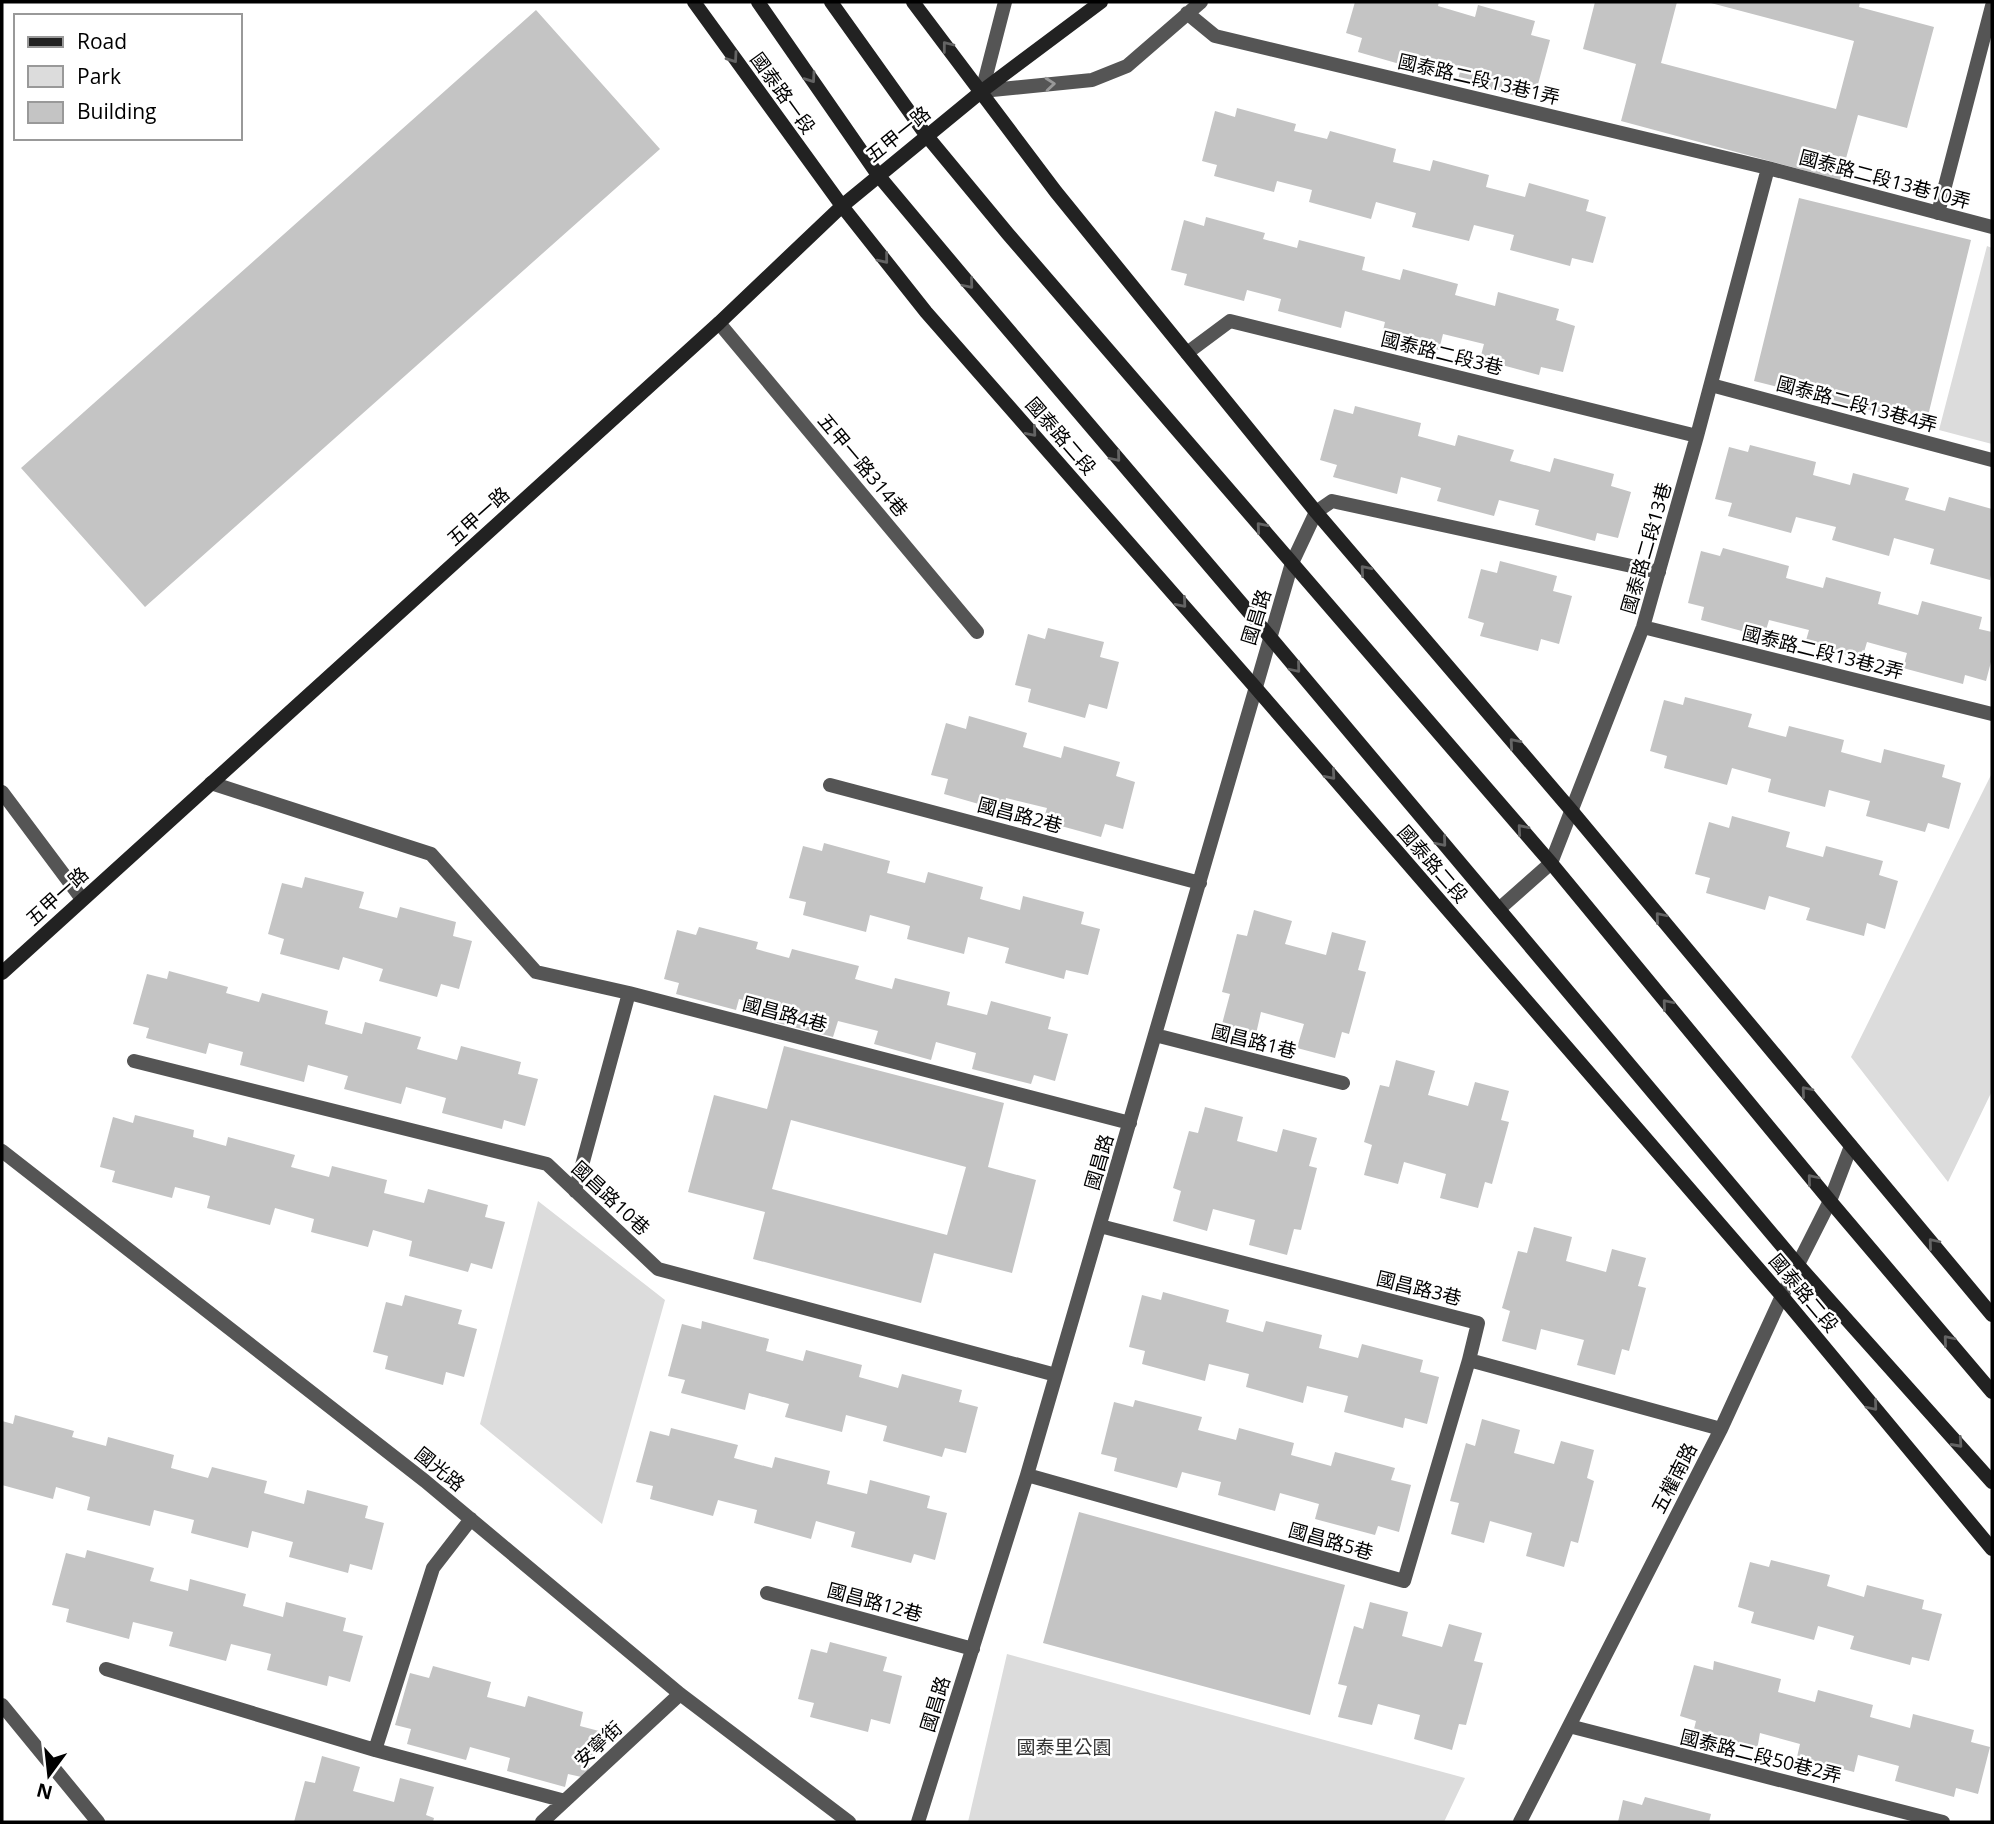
<svg xmlns="http://www.w3.org/2000/svg" width="1994" height="1824" font-family="'Open Sans','Noto Sans TC',sans-serif">
  <rect width="100%" height="100%" fill="#fff"/>
  <path fill="#dcdcdc" d="M1987,246L1992,248V444L1939,430Z
    M1992,773V1091L1948,1182L1851,1057Z
    M538,1201L665,1300L602,1524L480,1424Z
    M1007,1654L1465,1778L1444,1822H968Z"/>
  <path fill="#c4c4c4" fill-rule="evenodd" d="M1355,2H1439L1438,6L1475,17L1478,5L1535,21L1531,35L1550,40L1537,88L1519,83L1516,96L1458,80L1461,67L1421,56L1417,69L1358,52L1362,38L1346,33Z
    M1595,2H1677L1661,63L1836,109L1854,41L1707,2H1860L1859,7L1934,27L1907,128L1858,115L1840,180L1621,121L1636,64L1583,49Z
    M536,10L660,149L145,607L21,468Z
    M1237,108L1296,124L1294,131L1327,139L1330,131L1396,149L1393,162L1430,171L1433,160L1489,175L1486,187L1525,197L1529,183L1589,200L1586,211L1606,217L1593,263L1572,258L1570,266L1510,250L1514,235L1474,225L1469,241L1412,227L1416,213L1376,202L1371,219L1309,202L1312,190L1277,181L1274,192L1214,176L1217,165L1202,161L1215,111L1235,117Z
    M1799,198L1971,240L1926,424L1754,381Z
    M1206,217L1265,233L1263,239L1297,248L1299,240L1365,257L1362,270L1400,280L1403,269L1458,284L1455,295L1495,306L1498,292L1559,309L1556,320L1575,326L1563,372L1541,367L1539,375L1480,359L1484,344L1443,334L1439,350L1382,335L1385,322L1345,311L1341,328L1278,311L1281,299L1247,290L1244,301L1184,285L1187,274L1171,270L1184,220L1204,226Z
    M1355,406L1421,423L1418,436L1455,446L1458,435L1514,450L1510,461L1550,472L1554,458L1614,474L1611,486L1631,492L1618,538L1597,533L1595,541L1535,525L1539,510L1499,500L1494,516L1437,501L1441,488L1401,477L1397,494L1333,477L1337,465L1320,460L1334,409L1353,414Z
    M1750,445L1816,462L1813,475L1850,485L1853,473L1909,488L1905,500L1945,511L1949,497L1992,509V570L1990,580L1930,564L1934,549L1894,538L1889,556L1832,540L1836,527L1796,517L1791,533L1728,516L1732,503L1715,499L1729,447L1748,452Z
    M1723,548L1789,566L1786,578L1823,588L1826,577L1881,592L1878,604L1918,615L1922,601L1982,617L1979,629L1992,632V658L1986,681L1965,675L1963,684L1903,668L1907,653L1867,642L1862,659L1805,644L1809,630L1769,620L1764,637L1701,620L1704,607L1688,603L1701,551L1720,556Z
    M1500,561L1557,576L1553,591L1572,596L1559,644L1541,639L1538,651L1480,636L1484,623L1468,618L1481,569L1497,573Z
    M1048,628L1104,642L1100,657L1119,662L1107,709L1089,704L1085,718L1028,702L1031,689L1015,685L1028,634L1045,639Z
    M1685,697L1752,714L1748,727L1786,737L1789,726L1844,740L1841,752L1881,763L1884,749L1945,765L1942,777L1961,783L1949,829L1928,823L1925,832L1866,816L1870,801L1829,790L1825,807L1768,792L1771,779L1732,768L1727,785L1664,768L1667,756L1650,751L1664,700L1683,705Z
    M969,716L1027,733L1023,747L1061,758L1064,746L1120,762L1116,776L1135,782L1123,829L1105,824L1101,837L1043,821L1047,808L1006,798L1003,811L944,794L948,779L931,775L946,723L966,729Z
    M1732,816L1790,832L1786,847L1823,857L1826,846L1883,861L1879,875L1898,881L1885,929L1867,923L1864,936L1806,920L1810,908L1769,896L1765,910L1706,893L1710,878L1695,874L1709,822L1729,828Z
    M824,843L890,861L887,873L925,883L928,872L983,887L980,899L1020,910L1023,896L1084,912L1081,924L1100,929L1088,975L1066,970L1064,979L1005,963L1009,948L968,937L964,954L907,939L910,926L870,915L866,932L803,915L806,902L789,898L803,846L822,851Z
    M305,877L364,892L359,908L397,918L400,907L456,922L453,936L472,941L459,989L441,984L437,997L379,981L383,969L343,957L339,970L280,954L284,939L268,934L282,883L302,888Z
    M1254,910L1292,921L1285,944L1326,955L1332,932L1366,941L1358,970L1366,972L1349,1034L1342,1032L1335,1058L1297,1048L1304,1024L1261,1012L1256,1034L1222,1024L1230,994L1222,992L1237,934L1247,936Z
    M699,927L758,942L756,949L789,958L792,949L859,966L855,979L892,989L895,978L950,992L947,1005L987,1015L991,1001L1051,1017L1048,1029L1068,1034L1055,1081L1034,1075L1031,1084L972,1069L976,1053L936,1042L931,1060L874,1044L878,1031L838,1021L833,1037L770,1021L774,1008L739,999L736,1010L676,994L679,983L664,979L677,930L696,935Z
    M169,971L228,987L226,993L259,1002L262,993L328,1011L325,1024L362,1034L365,1022L421,1037L417,1049L457,1060L461,1046L521,1062L518,1074L538,1079L525,1126L504,1120L502,1129L442,1113L446,1098L406,1087L401,1104L344,1089L348,1076L308,1065L304,1082L240,1065L243,1052L209,1043L206,1054L146,1038L149,1028L133,1024L147,974L167,979Z
    M784,1046L1004,1103L988,1167L1036,1180L1012,1273L934,1253L921,1303L753,1259L765,1212L688,1192L714,1095L767,1109ZM791,1120L966,1167L947,1235L772,1189Z
    M1396,1060L1435,1071L1428,1095L1468,1106L1475,1082L1509,1091L1501,1120L1509,1122L1492,1184L1485,1182L1478,1208L1440,1198L1446,1174L1404,1162L1398,1184L1364,1175L1372,1145L1364,1142L1380,1085L1389,1087Z
    M1205,1107L1243,1117L1237,1141L1277,1152L1283,1129L1317,1138L1309,1166L1317,1168L1301,1230L1294,1229L1287,1255L1249,1245L1255,1220L1213,1209L1207,1231L1173,1221L1181,1191L1173,1188L1189,1131L1198,1133Z
    M135,1115L194,1130L193,1137L226,1146L228,1137L295,1155L291,1167L329,1177L332,1166L387,1180L384,1193L424,1203L428,1189L488,1205L485,1217L505,1222L492,1269L471,1263L468,1272L409,1256L412,1241L373,1230L368,1247L311,1232L314,1219L275,1208L270,1225L207,1208L210,1196L175,1187L172,1198L112,1182L115,1171L100,1167L113,1117L133,1123Z
    M1534,1227L1572,1237L1566,1261L1606,1272L1612,1249L1646,1258L1638,1286L1646,1288L1629,1351L1622,1349L1615,1375L1577,1365L1584,1340L1541,1329L1536,1350L1502,1341L1510,1311L1502,1308L1518,1251L1527,1253Z
    M1163,1292L1229,1310L1226,1322L1263,1332L1266,1321L1322,1335L1319,1348L1358,1358L1362,1344L1423,1360L1420,1372L1439,1377L1427,1424L1405,1418L1403,1428L1344,1412L1348,1396L1307,1386L1303,1403L1246,1387L1249,1374L1209,1364L1205,1381L1142,1364L1145,1351L1129,1347L1142,1295L1161,1300Z
    M405,1295L462,1310L458,1324L477,1329L464,1377L446,1372L443,1385L385,1369L388,1356L373,1352L386,1302L402,1306Z
    M702,1321L769,1339L766,1351L803,1361L806,1350L862,1365L859,1377L898,1388L902,1374L962,1390L959,1402L978,1407L966,1453L945,1448L942,1457L883,1441L887,1426L846,1415L842,1432L785,1417L789,1404L749,1393L745,1410L681,1393L685,1380L668,1376L682,1324L701,1329Z
    M1135,1400L1202,1417L1198,1430L1236,1440L1239,1428L1294,1443L1291,1455L1331,1466L1335,1452L1395,1468L1391,1480L1411,1485L1399,1532L1378,1526L1375,1535L1315,1519L1319,1504L1280,1493L1275,1511L1218,1495L1221,1482L1182,1472L1177,1488L1114,1471L1117,1458L1101,1454L1114,1402L1133,1407Z
    M15,1415L74,1431L72,1437L106,1446L108,1437L174,1455L171,1468L208,1478L212,1467L267,1481L264,1493L304,1504L307,1490L368,1506L365,1518L384,1523L372,1570L350,1564L348,1573L289,1557L293,1542L252,1531L248,1548L191,1533L194,1520L154,1510L150,1526L87,1510L90,1497L56,1487L53,1499L2,1485V1421L13,1424Z
    M1482,1419L1520,1430L1514,1453L1554,1464L1561,1441L1594,1450L1587,1478L1594,1481L1578,1543L1571,1541L1564,1567L1526,1556L1532,1533L1490,1521L1484,1543L1451,1534L1459,1503L1450,1501L1466,1443L1475,1446Z
    M671,1428L738,1445L734,1458L772,1468L775,1457L830,1471L827,1484L867,1494L870,1480L930,1496L927,1508L947,1513L935,1560L914,1554L911,1563L851,1547L855,1532L816,1521L811,1539L754,1523L757,1510L718,1500L713,1516L650,1499L653,1486L636,1482L650,1431L669,1436Z
    M1079,1512L1345,1585L1310,1715L1043,1643Z
    M87,1550L154,1568L150,1581L188,1591L190,1579L246,1594L243,1606L283,1617L286,1602L346,1618L343,1631L363,1636L350,1682L329,1676L327,1686L267,1670L271,1654L231,1644L226,1661L169,1646L173,1632L133,1622L129,1639L66,1622L69,1609L52,1605L66,1553L85,1558Z
    M1771,1560L1830,1575L1827,1586L1864,1597L1867,1585L1924,1600L1922,1609L1942,1614L1929,1661L1912,1657L1910,1665L1850,1649L1854,1636L1818,1626L1814,1640L1751,1623L1754,1612L1738,1607L1750,1562L1769,1567Z
    M1370,1602L1408,1612L1402,1636L1442,1647L1449,1624L1482,1633L1474,1661L1483,1663L1466,1725L1459,1724L1452,1750L1414,1739L1420,1715L1378,1704L1372,1725L1338,1717L1347,1686L1338,1684L1354,1626L1363,1629Z
    M830,1642L887,1657L883,1671L902,1676L890,1724L871,1719L868,1732L810,1717L814,1703L798,1699L811,1649L827,1653Z
    M1714,1661L1781,1679L1778,1692L1815,1702L1818,1690L1873,1705L1870,1717L1910,1728L1913,1714L1974,1730L1971,1742L1990,1747L1978,1794L1956,1788L1954,1797L1895,1781L1899,1766L1858,1755L1854,1772L1797,1757L1800,1744L1760,1733L1757,1750L1693,1733L1696,1721L1680,1716L1694,1665L1713,1670Z
    M433,1666L491,1682L487,1697L525,1707L528,1696L583,1712L580,1726L599,1731L586,1778L568,1774L565,1787L507,1771L510,1758L470,1747L466,1760L407,1744L411,1729L395,1725L410,1673L429,1678Z
    M322,1756L360,1767L353,1791L394,1802L400,1778L434,1787L426,1815L434,1818L433,1822H294L305,1781L315,1783Z
    M1645,1797L1711,1814L1709,1822H1618L1623,1800L1642,1805Z"/>
  <g fill="none" stroke-linecap="round" stroke-linejoin="round">
    <path stroke="#555" stroke-width="14" d="M1005,2L982,91L1092,80L1127,66L1201,2
      M1187,13L1215,36L1768,168L1992,227
      M1938,213L1992,6
      M719,323L977,632
      M1187,353L1230,321L1697,436
      M1711,385L1992,460
      M1643,627L1992,714
      M211,783L431,854L536,972L629,993
      M830,785L1200,883
      M2,792L82,899
      M1499,909L1551,863L1643,627L1697,436L1768,168
      M1155,1035L1343,1083
      M134,1061L547,1164L658,1269L1056,1375
      M2,1151L425,1481L680,1694L849,1822
      M575,1191L629,993L1130,1123
      M1100,1226L1478,1323L1469,1360L1721,1429
      M1027,1475L1404,1581L1469,1360
      M767,1593L973,1649
      M106,1669L375,1750L565,1801
      M2,1705L98,1822
      M1569,1726L1943,1822
      M375,1750L433,1568L471,1519
      M542,1822L680,1694
      M918,1822L1027,1475L1292,563L1316,512L1332,501L1659,572
      M1520,1822L1721,1429L1782,1296L1830,1201L1851,1146"/>
    <path stroke="#222" stroke-width="14" d="M694,2L842,206L926,312L1255,687L1782,1296L1992,1549
      M758,2L878,175L966,280L1270,637L1798,1265L1992,1482
      M831,2L926,135L1008,234L1551,863L1830,1201L1992,1392
      M913,2L1056,192L1316,512L1571,810L1992,1315
      M2,973L719,323L842,206L982,91L1101,2"/>
  </g>
  <defs><path id="oneway-chevron" d="M-2-3.5L2.5 0L-2 3.5" fill="none" stroke-width="1.6" stroke-linecap="round" stroke-linejoin="round" transform="scale(1.75)"/></defs>
  <g stroke="#646464">
    <use href="#oneway-chevron" transform="translate(947 46) rotate(-128)"/>
    <use href="#oneway-chevron" transform="translate(733 58) rotate(55)"/>
    <use href="#oneway-chevron" transform="translate(811 78) rotate(55)"/>
    <use href="#oneway-chevron" transform="translate(884 259) rotate(51)"/>
    <use href="#oneway-chevron" transform="translate(969 284) rotate(50)"/>
    <use href="#oneway-chevron" transform="translate(1032 432) rotate(49)"/>
    <use href="#oneway-chevron" transform="translate(1116 457) rotate(50)"/>
    <use href="#oneway-chevron" transform="translate(1261 527) rotate(-131)"/>
    <use href="#oneway-chevron" transform="translate(1365 570) rotate(-131)"/>
    <use href="#oneway-chevron" transform="translate(1182 603) rotate(49)"/>
    <use href="#oneway-chevron" transform="translate(1296 668) rotate(50)"/>
    <use href="#oneway-chevron" transform="translate(1514 743) rotate(-131)"/>
    <use href="#oneway-chevron" transform="translate(1331 775) rotate(49)"/>
    <use href="#oneway-chevron" transform="translate(1522 829) rotate(-131)"/>
    <use href="#oneway-chevron" transform="translate(1442 842) rotate(50)"/>
    <use href="#oneway-chevron" transform="translate(1660 917) rotate(-130)"/>
    <use href="#oneway-chevron" transform="translate(1667 1004) rotate(-130)"/>
    <use href="#oneway-chevron" transform="translate(1806 1091) rotate(-130)"/>
    <use href="#oneway-chevron" transform="translate(1812 1179) rotate(-130)"/>
    <use href="#oneway-chevron" transform="translate(1933 1243) rotate(-130)"/>
    <use href="#oneway-chevron" transform="translate(1948 1340) rotate(-130)"/>
    <use href="#oneway-chevron" transform="translate(1873 1406) rotate(50)"/>
    <use href="#oneway-chevron" transform="translate(1958 1443) rotate(48)"/>
  </g>
  <use stroke="#999" href="#oneway-chevron" transform="translate(1050 84) rotate(-5)"/>
  <g text-anchor="middle" dominant-baseline="central" stroke-width="5" stroke-linejoin="round" paint-order="stroke">
    <g font-size="19" fill="#000" stroke="#fff">
      <text transform="translate(1479 79) rotate(13)">國泰路二段13巷1弄</text>
      <text transform="translate(783 93) rotate(54)">國泰路一段</text>
      <text transform="translate(898 134) rotate(-39)">五甲一路</text>
      <text transform="translate(1885 179) rotate(15)">國泰路二段13巷10弄</text>
      <text transform="translate(1442 353) rotate(14)">國泰路二段3巷</text>
      <text transform="translate(1857 404) rotate(15)">國泰路二段13巷4弄</text>
      <text transform="translate(1061 436) rotate(49)">國泰路二段</text>
      <text transform="translate(863 465) rotate(50)">五甲一路314巷</text>
      <text transform="translate(478 516) rotate(-42)">五甲一路</text>
      <text transform="translate(1646 548) rotate(-74)">國泰路二段13巷</text>
      <text transform="translate(1256 617) rotate(-73)">國昌路</text>
      <text transform="translate(1823 652) rotate(14)">國泰路二段13巷2弄</text>
      <text transform="translate(1020 815) rotate(15)">國昌路2巷</text>
      <text transform="translate(1433 864) rotate(49)">國泰路二段</text>
      <text transform="translate(57 896) rotate(-42)">五甲一路</text>
      <text transform="translate(785 1014) rotate(15)">國昌路4巷</text>
      <text transform="translate(1254 1041) rotate(14)">國昌路1巷</text>
      <text transform="translate(1099 1162) rotate(-74)">國昌路</text>
      <text transform="translate(611 1198) rotate(43)">國昌路10巷</text>
      <text transform="translate(1419 1288) rotate(14)">國昌路3巷</text>
      <text transform="translate(1804 1293) rotate(50)">國泰路二段</text>
      <text transform="translate(440 1469) rotate(39)">國光路</text>
      <text transform="translate(1674 1478) rotate(-63)">五權南路</text>
      <text transform="translate(1331 1541) rotate(16)">國昌路5巷</text>
      <text transform="translate(875 1602) rotate(15)">國昌路12巷</text>
      <text transform="translate(935 1704) rotate(-73)">國昌路</text>
      <text transform="translate(598 1744) rotate(-43)">安寧街</text>
      <text transform="translate(1761 1756) rotate(14)">國泰路二段50巷2弄</text>
    </g>
    <g font-size="19" fill="#333" stroke="#fff">
      <text x="1064" y="1747">國泰里公園</text>
    </g>
  </g>
  <rect width="1994" height="1824" fill="none" stroke="#000000" stroke-width="7"/>
  <rect x="14" y="14" width="228" height="126" fill="#ffffff" stroke="#999999" stroke-width="2"/>
  <rect x="28" y="37" width="35" height="10" fill="#222222" stroke="#999999" stroke-width="2"/>
  <text x="77" y="49" font-size="21" fill="#000000">Road</text>
  <rect x="28" y="66" width="35" height="21" fill="#dcdcdc" stroke="#999999" stroke-width="2"/>
  <text x="77" y="84" font-size="21" fill="#000000">Park</text>
  <rect x="28" y="102" width="35" height="21" fill="#c4c4c4" stroke="#999999" stroke-width="2"/>
  <text x="77" y="119" font-size="21" fill="#000000">Building</text>
  <g transform="translate(49 1775) rotate(195)" stroke="#ffffff" stroke-width="5" paint-order="stroke">
  <path d="M0-5L12 26L0 18L-12 26Z" fill="#000000"/>
  <text y="-10" font-size="19" font-weight="bold" text-anchor="middle" fill="#000000">N</text>
  </g>
</svg>
